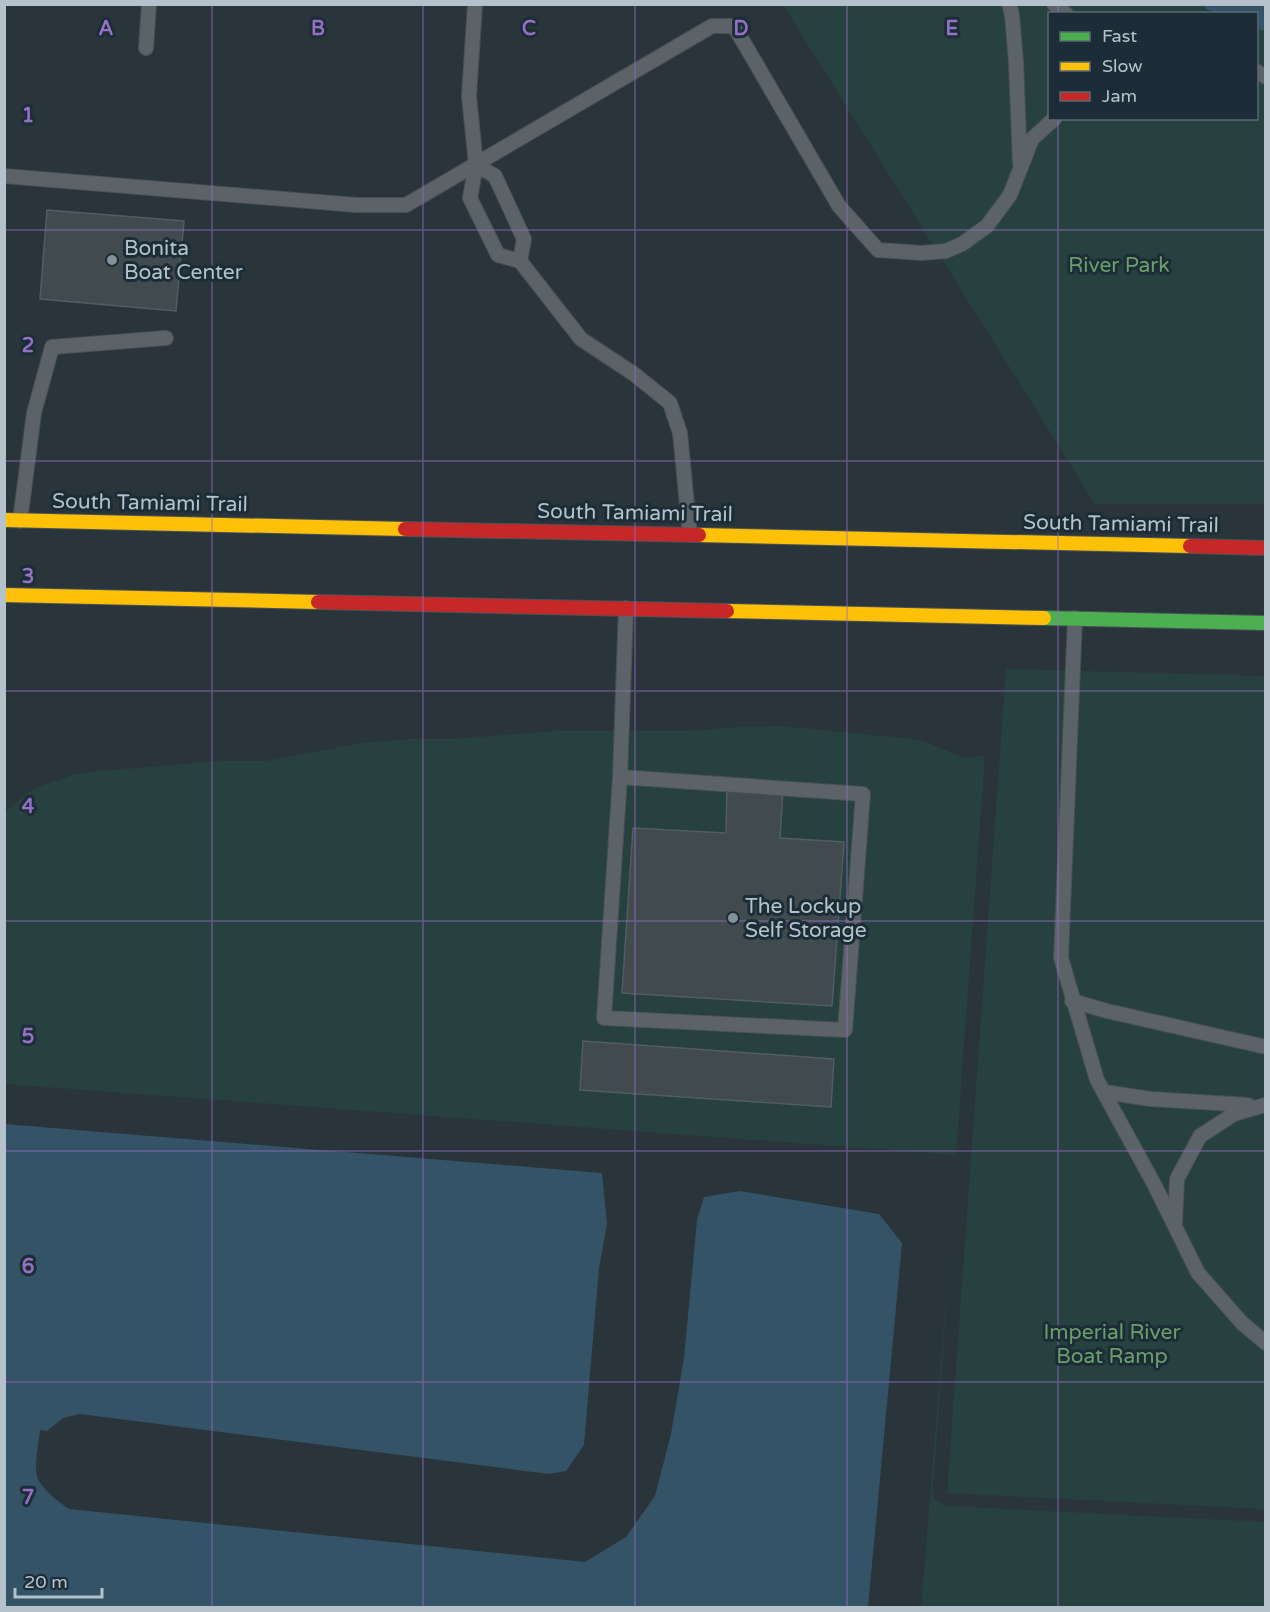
<svg xmlns="http://www.w3.org/2000/svg" width="1270" height="1612" font-family="'Varela Round',sans-serif">
  <rect width="100%" height="100%" fill="#2a353b"/>
  <path fill="#264140" fill-rule="evenodd" d="M783,5H1265V504H1095ZM1050,14H1256V118H1050Z
    M1006,669L1265,676V1509L947,1493Z
    M782,726L921,740L964,758L985,756L956,1155L5,1084V812L34,788L76,774L90,772L221,761H266L362,743L408,739H453L557,731H692L737,727Z
    M951,1238L933,1492L935,1500L947,1506L1265,1522V1607H921Z"/>
  <path fill="#355367" d="M1204,5H1265V31L1257,29L1256,14L1216,13L1206,9Z
    M4,1124L602,1173L607,1224L599,1268L584,1445L566,1471L549,1474L80,1414L63,1418L47,1431L40,1430C39,1442 33,1469 38,1479C44,1491 58,1501 69,1509L585,1562L626,1537L655,1496L671,1434L684,1358L697,1220L704,1197L740,1191L879,1214L902,1243L868,1607H5Z"/>
  <path fill="#414a4f" stroke="#525c63" stroke-width="1.5" d="M47,210L184,221L176,311L40,299Z
    M727,786L783,791L780,838L844,842L832,1006L622,993L633,828L726,833Z
    M583,1041L834,1059L831,1107L580,1090Z"/>
  <g fill="none" stroke-linecap="round" stroke-linejoin="round">
    <g stroke="#495055" stroke-width="16">
      <path id="lane" d="M475,4L469,96L476,165L470,198L498,255L520,261L581,339L634,374L670,403L680,433L690,535
        M1009,4L1012,15L1016,62L1020,164
        M1054,4L1066,14
        M146,48L149,4
        M1256,71L1266,77
        M476,165L495,176L524,239L520,261
        M4,176L356,205H406L712,26H734L839,206L878,250L922,253L946,251L962,244L987,226L1010,195L1032,139L1055,118
        M20,521L34,413L52,347L166,338
        M1075,618L1061,958L1097,1080L1154,1184L1198,1273L1242,1323L1266,1343
        M620,777L863,794L845,1030L604,1018L620,777L626,608
        M1072,1001L1107,1011L1266,1047
        M1104,1092L1151,1099L1248,1105
        M1175,1223L1177,1179L1200,1136L1234,1114L1265,1105"/>
    </g>
    <g stroke="#485258" stroke-width="16">
      <path id="fast" d="M1044,618L1266,623"/>
    </g>
    <g stroke="#485258" stroke-width="16">
      <path id="slow" d="M4,520L405,529
        M699,535L1190,546
        M4,595L318,602
        M727,611L1044,618"/>
    </g>
    <g stroke="#485258" stroke-width="16">
      <path id="jam" d="M405,529L699,535
        M1190,546L1266,548
        M318,602L727,611"/>
    </g>
    <use href="#lane" stroke="#5b6369" stroke-width="14"/>
    <use href="#fast" stroke="#4caf50" stroke-width="14"/>
    <use href="#slow" stroke="#ffc107" stroke-width="14"/>
    <use href="#jam" stroke="#c62828" stroke-width="14"/>
  </g>
  <path fill="none" stroke="#9570c5" stroke-width="1.5" stroke-opacity="0.55" d="M212,4V1608M423,4V1608M635,4V1608M847,4V1608M1058,4V14M1058,118V1608M4,230H1266M4,461H1266M4,691H1266M4,921H1266M4,1151H1266M4,1382H1266"/>
  <g fill="#849199" stroke="#1d2d37" stroke-width="2">
    <circle cx="112" cy="260" r="6"/>
    <circle cx="733" cy="918" r="6"/>
  </g>
  <g text-anchor="middle" dominant-baseline="central" stroke-width="6" stroke-linejoin="round" paint-order="stroke">
    <g font-size="21" fill="#b5c2cc" stroke="#1d2d37" text-anchor="start">
      <text x="124" y="248">Bonita<tspan x="124" dy="24">Boat Center</tspan></text>
      <text x="745" y="906">The Lockup<tspan x="745" dy="24">Self Storage</tspan></text>
    </g>
    <g font-size="21" fill="#6a9f6c" stroke="#1d2d37">
      <text x="1119" y="265">River Park</text>
      <text x="1112" y="1332">Imperial River<tspan x="1112" dy="24">Boat Ramp</tspan></text>
    </g>
    <g font-size="21" fill="#b5c2cc" stroke="#1d2d37">
      <text transform="translate(150 503) rotate(1)">South Tamiami Trail</text>
      <text transform="translate(635 513) rotate(1)">South Tamiami Trail</text>
      <text transform="translate(1121 524) rotate(1)">South Tamiami Trail</text>
    </g>
  </g>
  <g font-size="20" text-anchor="middle" font-weight="bold" fill="#9570c5" stroke="#1d2d37" stroke-width="6" stroke-linejoin="round" paint-order="stroke">
    <text x="106" y="35">A</text>
    <text x="318" y="35">B</text>
    <text x="529" y="35">C</text>
    <text x="741" y="35">D</text>
    <text x="952" y="35">E</text>
    <text x="28" y="122">1</text>
    <text x="28" y="352">2</text>
    <text x="28" y="583">3</text>
    <text x="28" y="813">4</text>
    <text x="28" y="1043">5</text>
    <text x="28" y="1273">6</text>
    <text x="28" y="1504">7</text>
  </g>
  <rect width="1270" height="1612" fill="none" stroke="#b5c2cc" stroke-width="12"/>
  <rect x="1048" y="12" width="210" height="108" fill="#1d2d37" stroke="#5a6973" stroke-width="1.5"/>
  <rect x="1060" y="32" width="30" height="9" fill="#4caf50" stroke="#5a6973" stroke-width="1.5"/>
  <text x="1102" y="42" font-size="18" fill="#b5c2cc">Fast</text>
  <rect x="1060" y="62" width="30" height="9" fill="#ffc107" stroke="#5a6973" stroke-width="1.5"/>
  <text x="1102" y="72" font-size="18" fill="#b5c2cc">Slow</text>
  <rect x="1060" y="92" width="30" height="9" fill="#c62828" stroke="#5a6973" stroke-width="1.5"/>
  <text x="1102" y="102" font-size="18" fill="#b5c2cc">Jam</text>
  <path d="M15 1588v9h87v-9" fill="none" stroke="#b5c2cc" stroke-width="3"/>
  <text x="24" y="1588" font-size="18" fill="#b5c2cc" stroke="#1d2d37" stroke-width="4.5" paint-order="stroke">20 m</text>
</svg>
